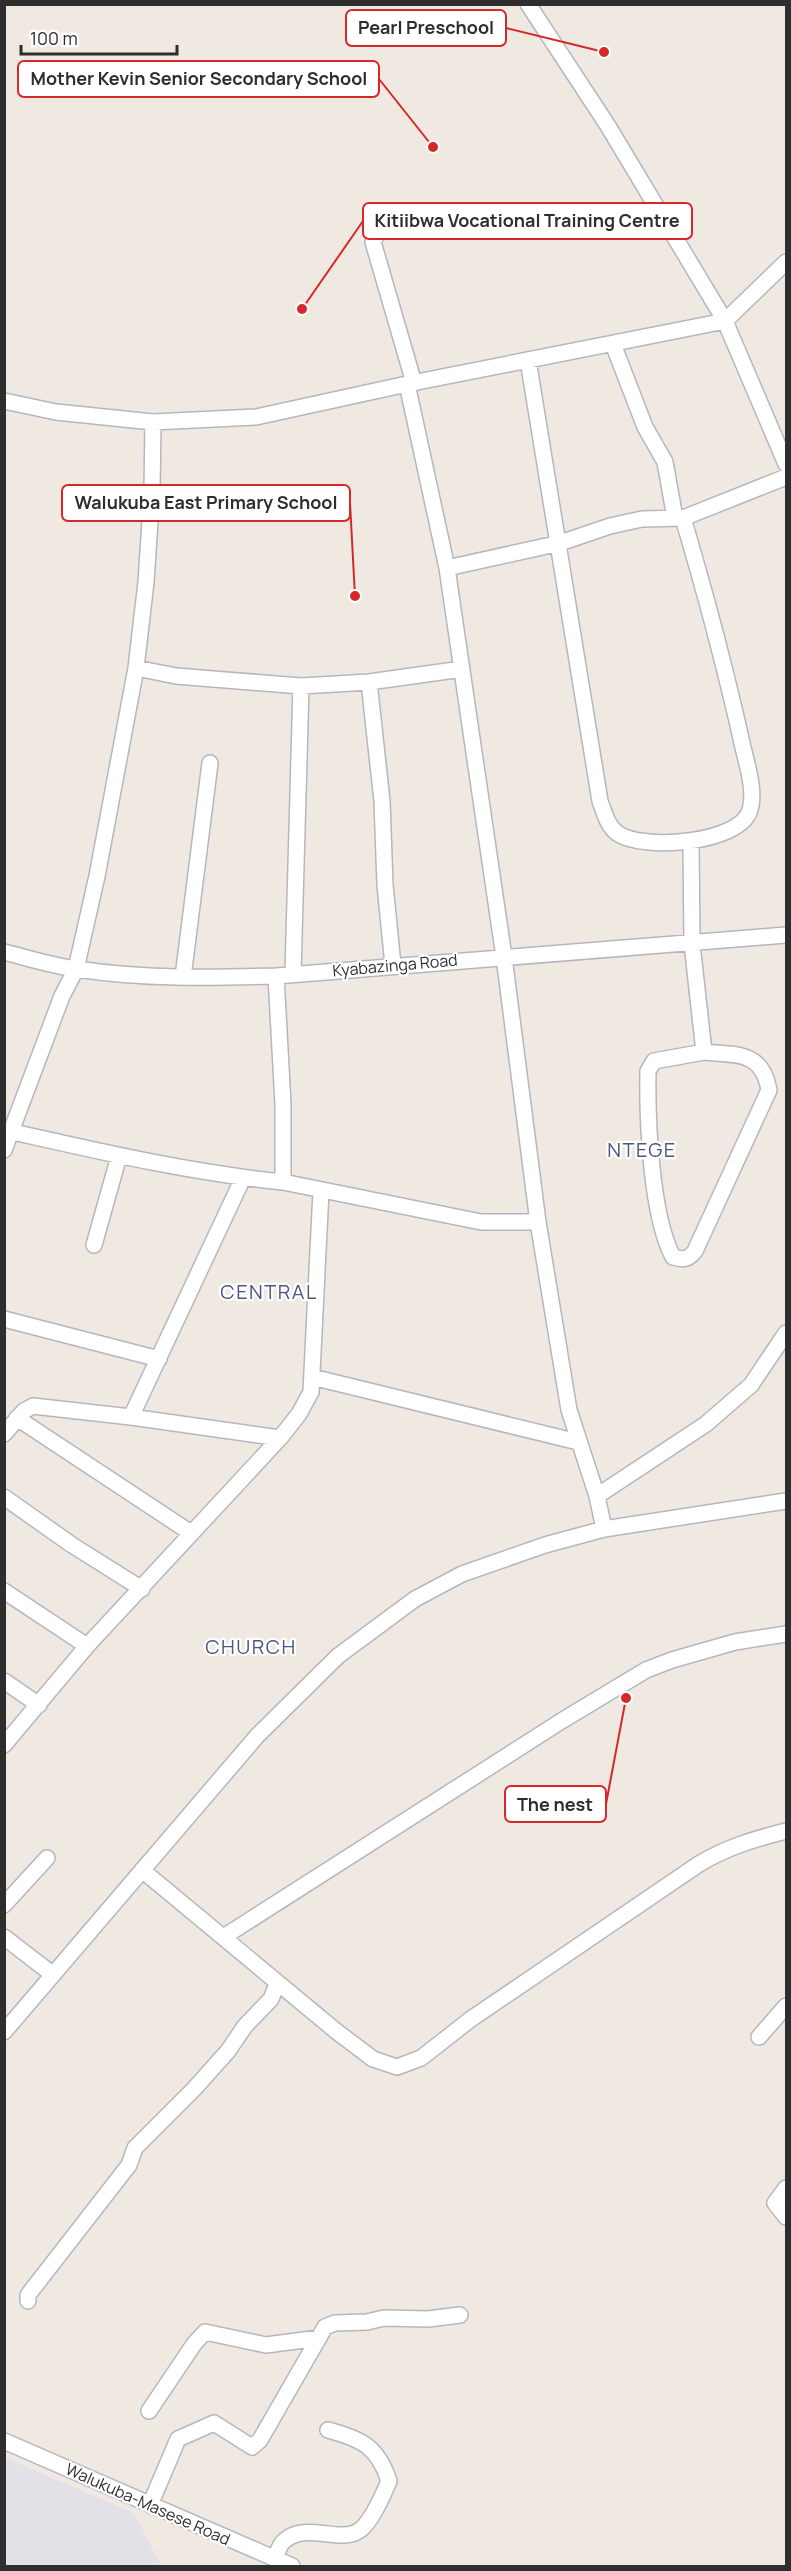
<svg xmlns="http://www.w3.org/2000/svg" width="791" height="2571" font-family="Manrope,sans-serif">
  <rect width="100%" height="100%" fill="#efe9e1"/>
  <path fill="#e3e1e8" d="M5,2458L134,2513L161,2566H5Z"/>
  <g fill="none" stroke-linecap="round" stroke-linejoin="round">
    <g stroke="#b4b7c1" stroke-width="18">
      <path id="minor" d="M528,4L608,126L725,321L786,464
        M393,224L378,233L373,242L414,383
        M613,344L645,427L665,462L675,518
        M528,360L600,801C604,812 607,825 617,833C641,851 740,844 750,810C756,790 746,762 742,743C725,667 705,592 683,518
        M407,384L447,568L504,957L538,1222L569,1410L597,1496L604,1529
        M4,401L56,412L153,422L256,417L407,384L725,321L786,262
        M447,568L560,543L610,526L642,519L683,518L786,477
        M136,668L176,676L301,686L369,682L462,669
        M369,682L382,801L385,885L393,965
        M691,842L692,944L704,1052
        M4,952C28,958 52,966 77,969C142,979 210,978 276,976L786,935
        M293,973L301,686
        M276,976L283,1104V1182L481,1222H538
        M183,977L210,763
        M704,1052C737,1055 762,1051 769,1090L695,1251C688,1260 683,1260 673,1257C651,1216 647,1119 648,1071L654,1061Z
        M13,1132C102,1152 192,1173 283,1182
        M4,1150L62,996L76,969L97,876L136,668L146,582L152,490L153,422
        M94,1245L119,1156
        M4,1319L159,1359
        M312,1377L578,1442
        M131,1417L243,1178
        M17,1418L191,1533
        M4,1434L24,1411L33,1406L131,1417L280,1438
        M597,1496L706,1424L751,1385L786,1333
        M4,1497L72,1545L142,1589
        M4,1591L87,1646
        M4,1681L39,1705
        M4,1745L87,1646L280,1438L299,1414L311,1392L321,1191
        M142,1870L336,2031L373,2059L397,2067L421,2058L471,2019L699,1864C727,1847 755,1839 786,1831
        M4,1905L47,1858
        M225,1936L563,1720L646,1670L672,1660L735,1642L786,1634
        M4,1937L52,1974
        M4,2032L257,1736L338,1656L415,1599L462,1574L545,1545L604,1529L786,1501
        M759,2037L786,2006
        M786,2188L775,2203L786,2217
        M28,2301V2295L129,2165L135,2148L194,2089L228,2051L245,2026L271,1999L277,1984
        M149,2411L194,2344L205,2332L266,2345L319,2338
        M4,2441L292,2566
        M150,2505L178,2439L214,2423L252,2447L260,2440L325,2327L335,2323L367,2322L384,2318L428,2319L460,2315
        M275,2559C277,2554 279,2546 283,2542C305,2520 340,2545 360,2530C372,2521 383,2495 389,2481C378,2447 362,2439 328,2430"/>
    </g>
    <use href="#minor" stroke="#fff" stroke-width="15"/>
  </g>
  <g text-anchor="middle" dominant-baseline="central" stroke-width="4.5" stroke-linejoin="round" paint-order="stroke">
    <g font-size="16" fill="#2e2e2e" stroke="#fff">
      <text transform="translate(395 965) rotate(-5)">Kyabazinga Road</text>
      <text transform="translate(148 2504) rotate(24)">Walukuba-Masese Road</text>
    </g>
    <g font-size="20" letter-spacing="1.5" fill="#4d5680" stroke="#fff">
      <text x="642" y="1149">NTEGE</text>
      <text x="269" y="1291">CENTRAL</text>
      <text x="251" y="1646">CHURCH</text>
    </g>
  </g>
  <path fill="none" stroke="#d62828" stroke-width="2" d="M604 52L506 28M433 147L379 79M302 309L363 221M355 596L350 503M626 1698L606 1804"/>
  <g fill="#d62828" stroke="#fff" stroke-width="2">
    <circle cx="604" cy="52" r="6"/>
    <circle cx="433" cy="147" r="6"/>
    <circle cx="302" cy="309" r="6"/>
    <circle cx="355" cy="596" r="6"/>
    <circle cx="626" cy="1698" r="6"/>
  </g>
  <g fill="#fff" stroke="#d62828" stroke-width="2">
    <rect x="346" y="10" width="160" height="36" rx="6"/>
    <rect x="18" y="61" width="361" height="36" rx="6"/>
    <rect x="363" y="203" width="329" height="36" rx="6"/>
    <rect x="62" y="485" width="288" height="36" rx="6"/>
    <rect x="505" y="1786" width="101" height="36" rx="6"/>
  </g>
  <g font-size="18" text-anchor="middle" font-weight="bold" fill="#2e2e2e">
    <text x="426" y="34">Pearl Preschool</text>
    <text x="199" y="85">Mother Kevin Senior Secondary School</text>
    <text x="527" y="227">Kitiibwa Vocational Training Centre</text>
    <text x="206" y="509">Walukuba East Primary School</text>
    <text x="555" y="1811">The nest</text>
  </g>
  <rect width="791" height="2571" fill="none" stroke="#2e2e2e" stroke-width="12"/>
  <path d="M21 45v9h156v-9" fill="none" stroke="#2e2e2e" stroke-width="3"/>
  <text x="30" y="45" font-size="18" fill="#2e2e2e" stroke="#ffffff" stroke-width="4.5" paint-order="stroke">100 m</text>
</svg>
